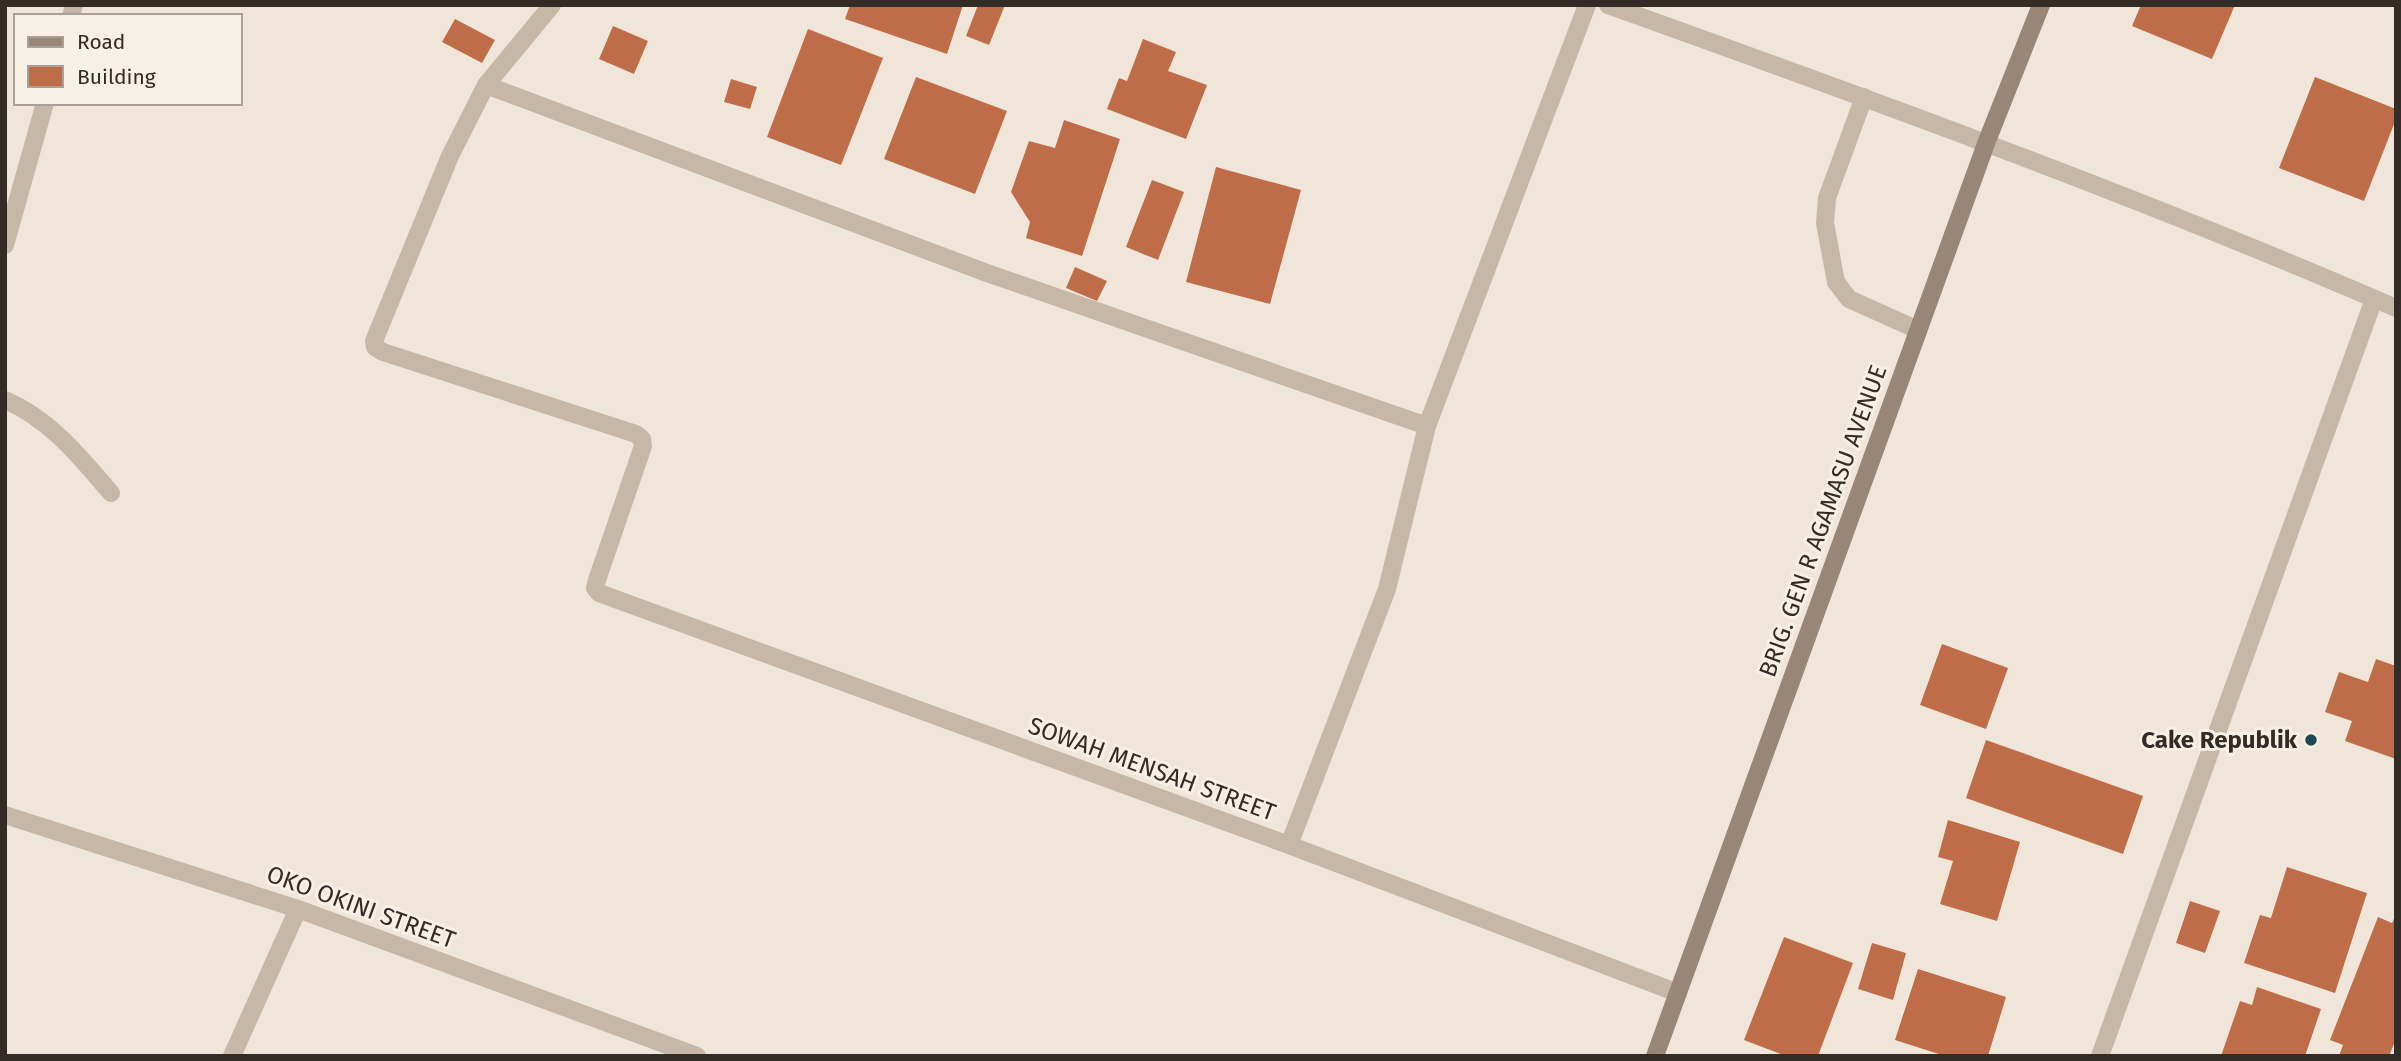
<svg xmlns="http://www.w3.org/2000/svg" width="2401" height="1061" font-family="'Fira Sans',sans-serif">
  <rect width="100%" height="100%" fill="#efe6d9"/>
  <path fill="#be6d48" d="M850,5H963L947,54L845,19Z
    M978,5H1005L989,45L966,36Z
    M2141,5H2235L2212,59L2132,26Z
    M455,19L495,40L482,63L442,42Z
    M613,26L648,41L634,74L599,59Z
    M808,29L883,58L841,165L767,137Z
    M1143,39L1176,52L1168,71L1207,85L1186,139L1107,109L1119,78L1127,81Z
    M916,77L1007,111L975,194L884,159Z
    M2315,77L2396,109V119L2364,201L2279,168Z
    M731,79L757,87L750,109L724,102Z
    M1064,120L1120,139L1082,256L1026,238L1030,222L1011,192L1029,141L1055,148Z
    M1216,167L1301,190L1270,304L1186,282Z
    M1152,180L1184,192L1158,260L1126,247Z
    M1075,267L1107,281L1097,301L1066,288Z
    M1942,644L2008,668L1986,729L1920,705Z
    M2376,659L2396,666V759L2345,741L2352,721L2325,712L2339,672L2368,682Z
    M1986,740L2143,796L2123,854L1966,798Z
    M1948,820L2020,842L1997,921L1940,904L1953,861L1938,857Z
    M2287,867L2367,893L2335,993L2244,963L2260,915L2271,918Z
    M2190,901L2220,911L2205,953L2176,943Z
    M2396,914V1039L2389,1056H2339L2343,1045L2330,1040L2378,917L2392,923Z
    M1784,937L1853,963L1818,1056H1786L1744,1040Z
    M1872,943L1906,953L1893,1000L1858,989Z
    M1918,969L2006,997L1988,1056H1945L1895,1040Z
    M2257,987L2321,1009L2305,1056H2221L2240,1001L2252,1005Z"/>
  <g fill="none" stroke-linecap="round" stroke-linejoin="round">
    <path stroke="#c6b7a6" stroke-width="18" d="M1864,97L1827,198L1825,223L1836,282L1849,299L1918,330
      M5,400C50,419 80,457 111,493"/>
    <path stroke="#c6b7a6" stroke-width="18" d="M552,5L486,85L450,156L374,341L375,347L383,352L636,434L642,439L643,446L597,580L595,588L599,593L1289,845L1678,993
      M1608,5C1873,100 2137,196 2396,308
      M71,16L74,5
      M486,85L987,273L1427,426
      M5,245L45,103
      M5,815L298,909L697,1056
      M1289,845L1387,589L1427,426L1587,5
      M232,1056L298,909
      M2100,1056L2374,299"/>
    <path stroke="#998677" stroke-width="18" d="M1655,1056L1987,141L2041,5"/>
  </g>
  <circle fill="#1f4a51" stroke="#f7f0e4" stroke-width="2.5" cx="2311" cy="740" r="7"/>
  <g text-anchor="middle" dominant-baseline="central" stroke-width="6" stroke-linejoin="round" paint-order="stroke">
    <g font-size="24" fill="#332b26" stroke="#f7f0e4">
      <text transform="translate(1823 521) rotate(-70)">BRIG. GEN R AGAMASU AVENUE</text>
      <text transform="translate(1152 769) rotate(20)">SOWAH MENSAH STREET</text>
      <text transform="translate(361 907) rotate(20)">OKO OKINI STREET</text>
    </g>
    <g font-size="24" font-weight="bold" fill="#332b26" stroke="#f7f0e4" text-anchor="end">
      <text x="2297" y="740">Cake Republik</text>
    </g>
  </g>
  <rect width="2401" height="1061" fill="none" stroke="#332b26" stroke-width="14"/>
  <rect x="14" y="14" width="228" height="91" fill="#f7f0e4" stroke="#a9a198" stroke-width="2"/>
  <rect x="28" y="37" width="35" height="10" fill="#998677" stroke="#a9a198" stroke-width="2"/>
  <text x="77" y="49" font-size="21" fill="#332b26">Road</text>
  <rect x="28" y="66" width="35" height="21" fill="#be6d48" stroke="#a9a198" stroke-width="2"/>
  <text x="77" y="84" font-size="21" fill="#332b26">Building</text>
</svg>
